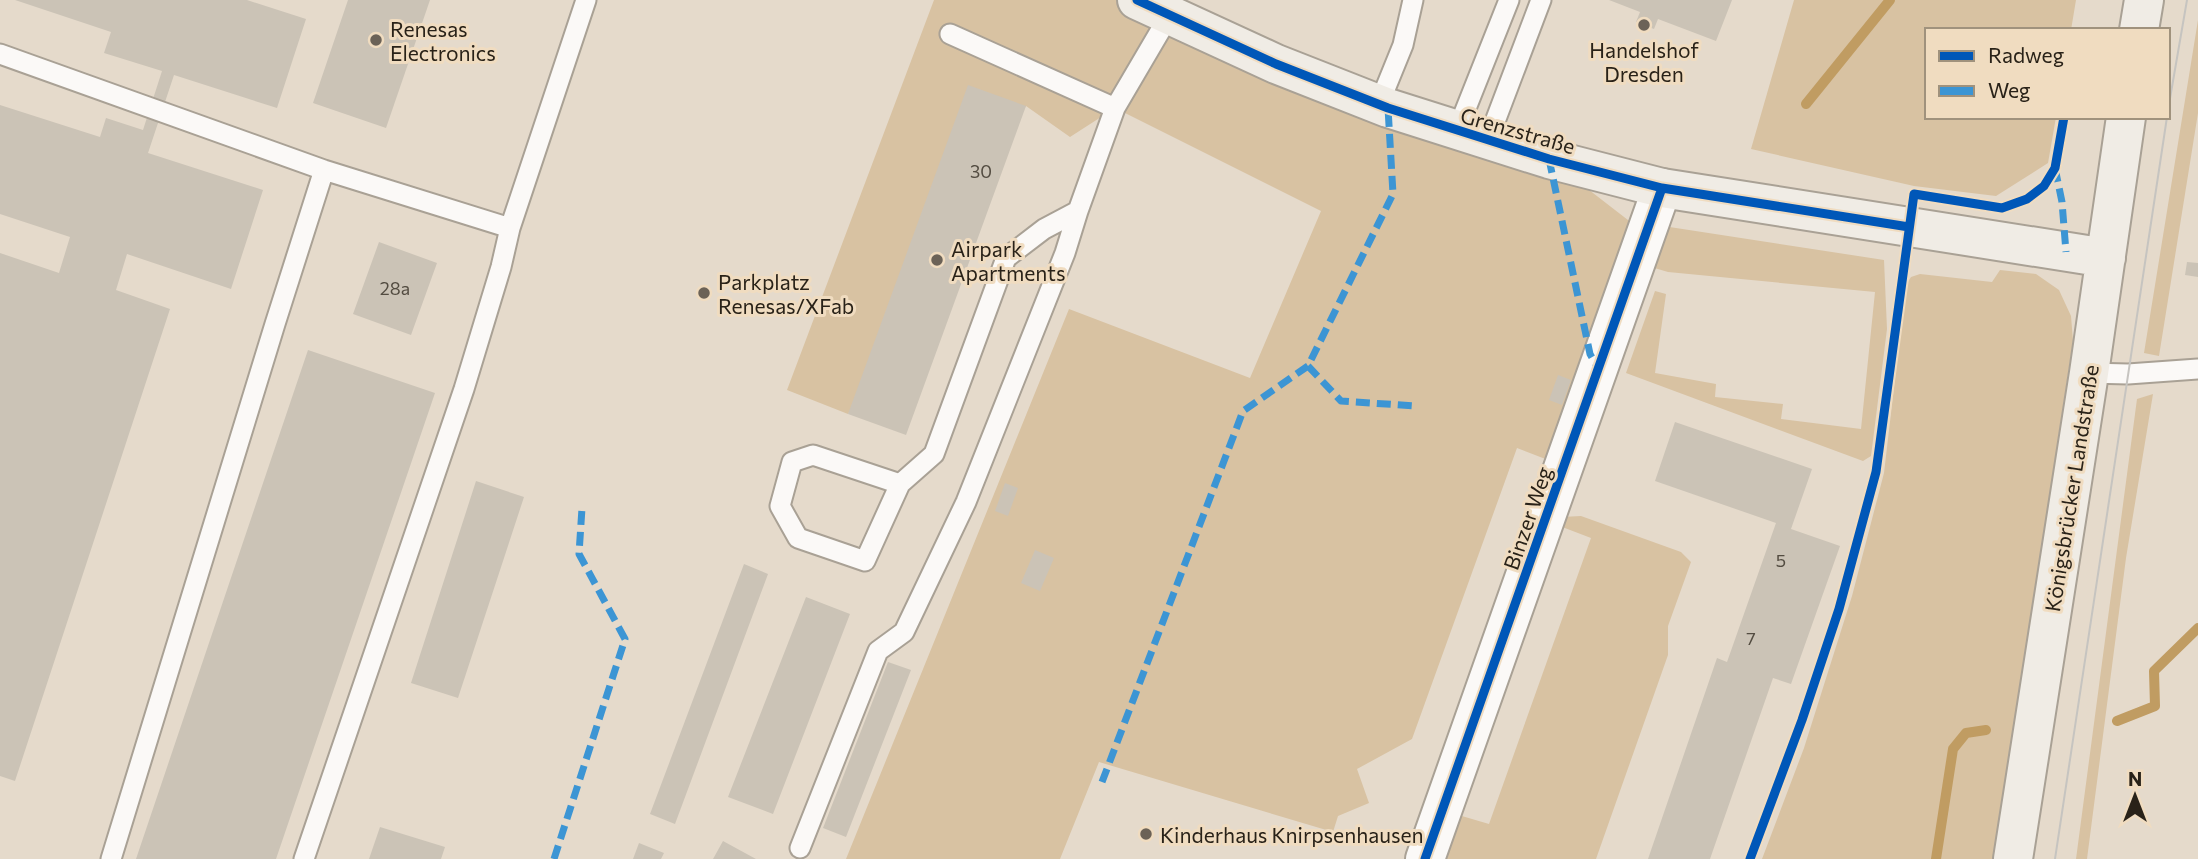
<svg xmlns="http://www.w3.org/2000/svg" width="2198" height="859" font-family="Commissioner,sans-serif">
  <rect width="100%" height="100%" fill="#e5dacb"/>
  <path fill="#d8c2a2" d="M934,0H1137L1549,159L1637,227L1548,460L1517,448L1412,739L1357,769L1369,803L1338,816L1333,832L1099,762L1060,859H846L1069,309L1250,378L1321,211L1115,108L1070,137L1026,106L848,414L787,390Z
    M1794,0H2076L2071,30H1927V117H2056L2048,163L1996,196L1914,186L1751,149Z
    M2198,20V113L2159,356L2144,353Z
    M1663,226L1884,260L1887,329L1871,456L1863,461L1626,373L1655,291L1666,294L1655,373L1716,384L1715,397L1783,404L1781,419L1861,429L1875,292L1668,272L1651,267Z
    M2000,270L2036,274L2059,290L2071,316L2073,341L1994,859H1762L1804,748L1852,596L1884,473L1906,285L1911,277L1920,274L1992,282Z
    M2153,394L2126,558L2087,859H2076L2137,399Z
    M1581,516L1681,552L1691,562L1668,626V655L1596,859H1440L1455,814L1489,824L1591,538L1557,525L1562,517Z"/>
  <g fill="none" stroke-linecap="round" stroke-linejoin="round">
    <path stroke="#c09c62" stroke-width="10" d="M1806,104L1890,0
      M2117,721L2155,706L2154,671L2198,628
      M1936,859L1953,749L1966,733L1986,730"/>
  </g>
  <path fill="#cbc3b6" d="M15,0H247L306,19L277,108L174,75L148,153L263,190L231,289L127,254L116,290L170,309L15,781L0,776V253L59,273L70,237L0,214V105L100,137L106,118L143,130L162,71L104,53L111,32Z
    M348,0H430L386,128L313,103Z
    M1609,0H1732L1716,41L1658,19L1654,29L1644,25L1636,22L1640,12Z
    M968,85L1026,106L906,435L848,414Z
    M379,242L437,263L411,335L353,314Z
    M2187,262L2198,263V277L2185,275Z
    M308,350L435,393L276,859H136Z
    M1558,375L1571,380L1562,405L1549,400Z
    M1675,422L1812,469L1791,529L1840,546L1791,684L1773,678L1710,859H1648L1717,658L1727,662L1776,523L1655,481Z
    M476,481L524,497L458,698L411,683Z
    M1005,483L1018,488L1008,516L995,511Z
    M1035,550L1054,558L1040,591L1021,583Z
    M744,564L768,574L675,824L650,814Z
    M806,597L850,614L773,814L728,797Z
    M888,662L911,670L846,837L823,828Z
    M380,827L445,847L441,859H369Z
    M723,841L756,859H713Z
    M639,843L664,853L661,859H633Z"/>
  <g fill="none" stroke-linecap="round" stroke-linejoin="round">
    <g stroke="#a9a195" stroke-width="23">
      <path id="service" d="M950,34L1115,108
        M0,54L324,170L510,228
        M1379,104L1403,45L1413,0
        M1457,131L1509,0
        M1488,140L1541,0
        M2089,373L2128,374L2198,369
        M900,484L865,561L798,538L780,506L792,462L813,455L900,484L934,454L1006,258L1044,229L1078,211
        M800,848L878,651L904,632L966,502L1065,253L1078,211L1115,108L1169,16
        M111,859L275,324L324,170
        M304,859L464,389L501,267L510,228L586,0"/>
    </g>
    <g stroke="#a9a195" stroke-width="42">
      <path id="minor" d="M1425,859L1662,188"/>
    </g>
    <g stroke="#a9a195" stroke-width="42">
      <path id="secondary" d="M1137,0L1276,64L1388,108L1549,159L1662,188L2106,258
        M2139,30L2144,0
        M2013,859L2089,373L2126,117"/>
    </g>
    <use href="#service" stroke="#fbf9f7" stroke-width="19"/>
    <use href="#minor" stroke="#fbf9f7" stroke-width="38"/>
    <use href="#secondary" stroke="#f0ece5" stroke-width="38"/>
    <path stroke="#c6c4c0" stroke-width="2" d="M2168,110L2187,0
      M2055,859L2167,117"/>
    <path stroke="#3c95d4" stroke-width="7" stroke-dasharray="14 7" stroke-linecap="butt" d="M1549,159L1590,354L1598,368
      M2055,168L2062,202L2066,252
      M1308,366L1341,401L1415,406
      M1102,782L1243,411L1308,366L1393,194L1388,108
      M554,859L625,639L579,554L582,508"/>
    <g stroke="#f0dcc0" stroke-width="13">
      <path id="cycleway" d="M1137,0L1276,64L1388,108L1549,159L1662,188L1909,227
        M1425,859L1662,188
        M1750,859L1802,720L1839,609L1876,472L1914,194L2002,208L2027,199L2044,186L2055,168L2064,117"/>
    </g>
    <use href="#cycleway" stroke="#0057b8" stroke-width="9"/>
  </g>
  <g fill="#6b6257" stroke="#f0dcc0" stroke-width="2.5">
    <circle cx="1644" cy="25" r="7"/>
    <circle cx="376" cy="40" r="7"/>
    <circle cx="937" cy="260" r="7"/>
    <circle cx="704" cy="293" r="7"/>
    <circle cx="1146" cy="834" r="7"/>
  </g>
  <g text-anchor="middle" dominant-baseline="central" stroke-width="6" stroke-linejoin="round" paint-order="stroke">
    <g font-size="18" fill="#534c41">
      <text x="981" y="171">30</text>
      <text x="395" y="288">28a</text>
      <text x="1781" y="560">5</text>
      <text x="1751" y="638">7</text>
    </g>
    <g font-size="21" fill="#292218" stroke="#f0dcc0" text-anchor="start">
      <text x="390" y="28">Renesas<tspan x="390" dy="24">Electronics</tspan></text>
      <text x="1644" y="49" text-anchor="middle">Handelshof<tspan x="1644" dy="24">Dresden</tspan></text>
      <text x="951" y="248">Airpark<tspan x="951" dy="24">Apartments</tspan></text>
      <text x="718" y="281">Parkplatz<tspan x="718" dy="24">Renesas/XFab</tspan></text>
      <text x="1160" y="834">Kinderhaus Knirpsenhausen</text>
    </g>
    <g font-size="21" fill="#292218" stroke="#f0dcc0">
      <text transform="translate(1518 130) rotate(16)">Grenzstraße</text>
      <text transform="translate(2071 488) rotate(-81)">Königsbrücker Landstraße</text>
      <text transform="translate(1527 518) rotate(-71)">Binzer Weg</text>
    </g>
  </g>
  <rect x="1925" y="28" width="245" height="91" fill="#f0dcc0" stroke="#a0927d" stroke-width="2"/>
  <rect x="1939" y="51" width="35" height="10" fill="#0057b8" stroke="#a0927d" stroke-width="2"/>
  <text x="1988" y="63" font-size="21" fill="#292218">Radweg</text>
  <rect x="1939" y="86" width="35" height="10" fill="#3c95d4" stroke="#a0927d" stroke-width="2"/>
  <text x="1988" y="98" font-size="21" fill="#292218">Weg</text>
  <g transform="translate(2135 796)" stroke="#f0dcc0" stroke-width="5" paint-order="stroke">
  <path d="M0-5L12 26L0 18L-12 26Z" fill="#292218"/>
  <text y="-10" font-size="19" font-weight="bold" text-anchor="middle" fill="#292218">N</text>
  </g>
</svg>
